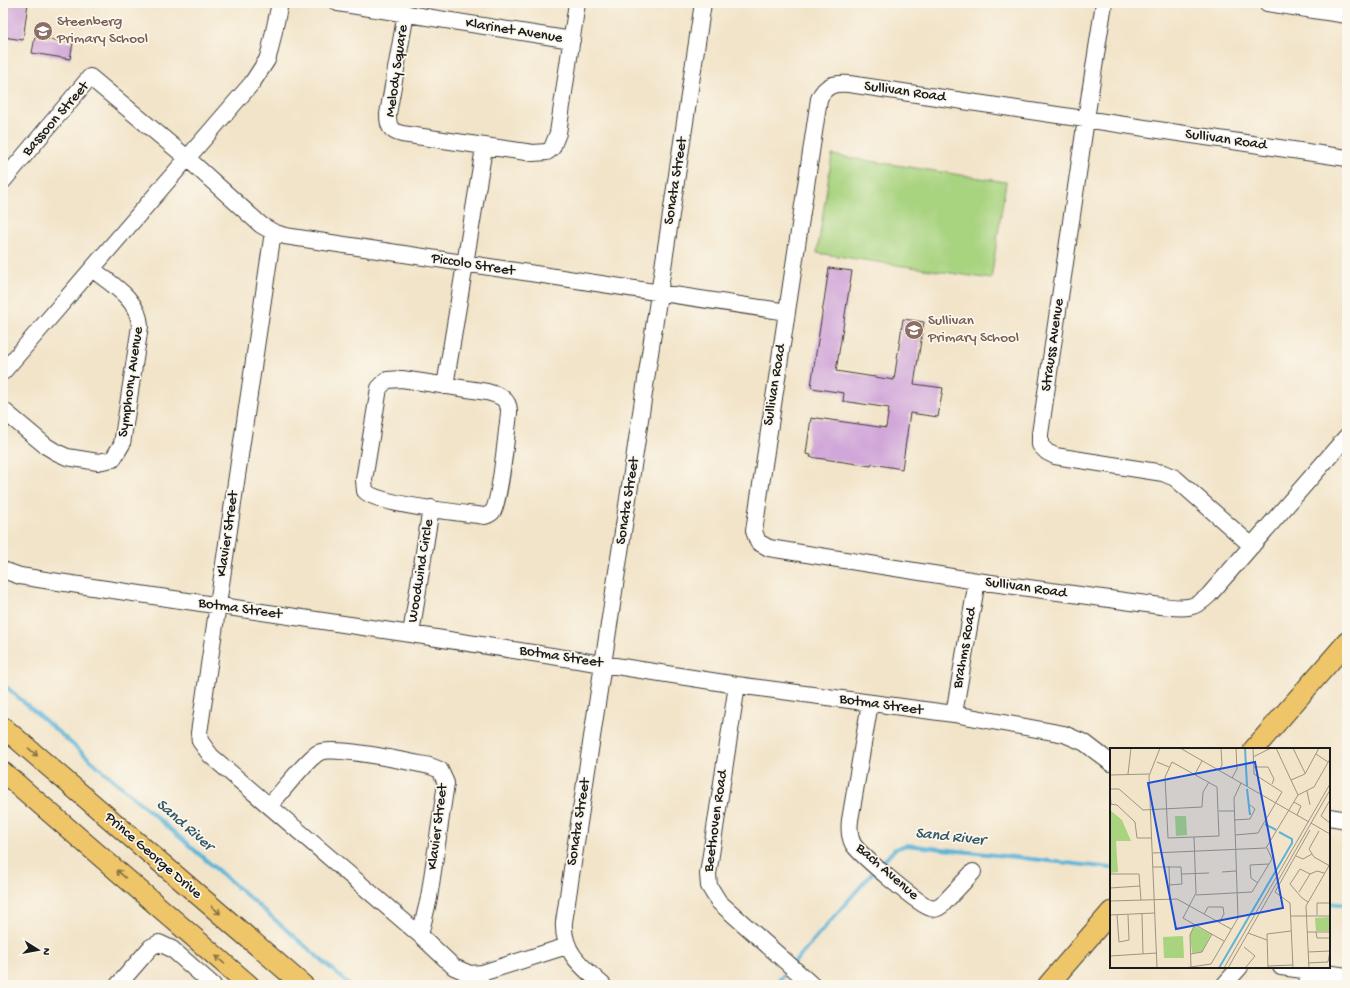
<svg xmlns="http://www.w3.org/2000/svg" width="1350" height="988" font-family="'Gochi Hand',sans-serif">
  <rect width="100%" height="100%" fill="#fbf7ec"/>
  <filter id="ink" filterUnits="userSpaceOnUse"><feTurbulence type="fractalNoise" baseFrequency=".025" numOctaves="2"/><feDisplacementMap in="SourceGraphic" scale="8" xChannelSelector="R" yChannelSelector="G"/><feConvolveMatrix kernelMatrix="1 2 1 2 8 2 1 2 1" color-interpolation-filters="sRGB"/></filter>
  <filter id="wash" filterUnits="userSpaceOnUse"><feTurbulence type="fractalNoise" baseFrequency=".012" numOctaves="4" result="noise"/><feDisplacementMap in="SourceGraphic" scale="16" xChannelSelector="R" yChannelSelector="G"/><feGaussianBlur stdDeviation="0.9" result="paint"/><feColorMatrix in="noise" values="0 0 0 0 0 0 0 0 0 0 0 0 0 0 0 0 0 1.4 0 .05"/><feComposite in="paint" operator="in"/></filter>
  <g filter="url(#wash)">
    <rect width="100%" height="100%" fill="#f2e4c9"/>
    <path fill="#a8d37f" stroke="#62784e" d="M832,155L1006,182L991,279L817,253Z"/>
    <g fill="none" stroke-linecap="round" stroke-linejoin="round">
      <path stroke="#5bb4d8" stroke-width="4" d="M3,684L350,985
        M879,866L895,849L906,845L1111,868
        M1329,903L1347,905
        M793,964L874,871
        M775,985L789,969"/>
    </g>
    <g id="blocks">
      <path fill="#d1a7d9" d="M3,3H28L23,40L3,37Z
        M35,37L73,43L70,59L32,53Z
        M829,268L852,271L836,371L894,380L903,319L924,322L914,384L943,388L938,417L910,413L902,469L872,464L871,466L810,457L811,455L806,454L811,418L816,419L817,418L886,428L889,408L843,401L844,393L812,388L811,386Z"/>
    </g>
  </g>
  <g filter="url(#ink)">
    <use href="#blocks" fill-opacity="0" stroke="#3c3a36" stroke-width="1"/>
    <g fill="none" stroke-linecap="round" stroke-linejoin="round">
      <g stroke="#3c3a36" stroke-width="18">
        <path id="minor" d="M338,3L572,40
          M1104,3L1086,119L1040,434V445L1047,452L1055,456L1163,473L1175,478L1252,546
          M1267,3L1347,15
          M406,13L388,114C388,126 390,131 402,134L533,153L547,152L552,148L558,133L577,3
          M1347,158L849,84C834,83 825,85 819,99L754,531L758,542L769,548L977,581L1161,606C1182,608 1193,611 1209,595L1347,436
          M3,181L90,77L187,158L261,225L273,232L285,236L787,312
          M273,232L199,733L200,741L211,756L420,935L454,967L470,974L482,973L567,946
          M3,372L252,83L267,60L270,50L280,3
          M402,379L487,392C499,395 510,399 509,413C507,430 500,501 493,511C491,514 488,515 485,516C463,513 378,505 365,491L364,480L379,388L387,380Z
          M445,386L484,148
          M3,410L46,446L56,452L67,457L98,462L113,459L122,444L140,326C139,299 111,284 92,269
          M3,570L20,576L45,580L411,634L737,685L954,714L1064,734L1085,743L1111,763
          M411,634L431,508
          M737,685L708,874L709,886L719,902L812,985
          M870,703L850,820C849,828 849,836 853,844C859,854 920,906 931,908C935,910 938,908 942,905L973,872
          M954,714L977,581
          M270,805C281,793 305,761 318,753C332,745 410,762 430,766L440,770L446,783L429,898L420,935
          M1329,817L1347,820
          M1281,967L1347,976
          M118,985L151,947L159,943L172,949L213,985
          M603,985C582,967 562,952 564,922L703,3
          M1224,985L1240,967
          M1307,985L1309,970"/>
      </g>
      <g stroke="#3c3a36" stroke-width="22">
        <path id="major" d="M3,727L303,985
          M1254,749L1347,642
          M3,772L249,985
          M1048,985L1111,912"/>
      </g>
      <use href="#minor" stroke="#fff" stroke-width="16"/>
      <use href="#major" stroke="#eec569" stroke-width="20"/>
    </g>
    <defs><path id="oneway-shaft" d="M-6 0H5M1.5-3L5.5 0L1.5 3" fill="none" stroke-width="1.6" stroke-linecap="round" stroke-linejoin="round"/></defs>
    <g stroke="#857042">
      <use href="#oneway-shaft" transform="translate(33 752) rotate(41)"/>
      <use href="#oneway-shaft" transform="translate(121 874) rotate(-139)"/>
      <use href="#oneway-shaft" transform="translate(216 910) rotate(41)"/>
      <use href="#oneway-shaft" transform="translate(220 960) rotate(-139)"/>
    </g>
  </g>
  <defs>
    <g id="school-disc" transform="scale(1)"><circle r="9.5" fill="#8d6e63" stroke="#fbf7ec"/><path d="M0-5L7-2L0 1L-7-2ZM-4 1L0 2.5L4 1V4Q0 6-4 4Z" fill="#fff"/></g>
  </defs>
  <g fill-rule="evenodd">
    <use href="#school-disc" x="43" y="31"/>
    <use href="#school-disc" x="914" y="330"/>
  </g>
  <g text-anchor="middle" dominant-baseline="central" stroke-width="3.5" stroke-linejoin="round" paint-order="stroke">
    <g font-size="15" fill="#785e54" stroke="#fbf7ec" text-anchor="start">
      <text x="57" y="22">Steenberg<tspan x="57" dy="17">Primary School</tspan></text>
      <text x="928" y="321">Sullivan<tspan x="928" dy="17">Primary School</tspan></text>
    </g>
    <g font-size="15" fill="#1c1c1c" stroke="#fbf7ec">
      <text transform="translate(514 31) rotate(9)">Klarinet Avenue</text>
      <text transform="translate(397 71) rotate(-82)">Melody Square</text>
      <text transform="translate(905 92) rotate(8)">Sullivan Road</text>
      <text transform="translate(56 119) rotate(-49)">Bassoon Street</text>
      <text transform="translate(1226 140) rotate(8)">Sullivan Road</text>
      <text transform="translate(676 181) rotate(-81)">Sonata Street</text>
      <text transform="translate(473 265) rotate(9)">Piccolo Street</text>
      <text transform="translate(1053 345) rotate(-82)">Strauss Avenue</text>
      <text transform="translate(131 382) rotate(-82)">Symphony Avenue</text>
      <text transform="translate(775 385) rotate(-81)">Sullivan Road</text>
      <text transform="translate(628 501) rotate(-81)">Sonata Street</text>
      <text transform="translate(228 534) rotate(-82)">Klavier Street</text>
      <text transform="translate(421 571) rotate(-81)">Woodwind Circle</text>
      <text transform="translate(1026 588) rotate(8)">Sullivan Road</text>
      <text transform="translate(240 609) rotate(8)">Botma Street</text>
      <text transform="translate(965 648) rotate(-80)">Brahms Road</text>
      <text transform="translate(561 657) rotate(9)">Botma Street</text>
      <text transform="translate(881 705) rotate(8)">Botma Street</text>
      <text transform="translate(716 821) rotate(-82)">Beethoven Road</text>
      <text transform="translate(579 822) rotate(-81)">Sonata Street</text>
      <text transform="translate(438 827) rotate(-83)">Klavier Street</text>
      <text transform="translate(153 856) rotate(41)">Prince George Drive</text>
      <text transform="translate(887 872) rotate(41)">Bach Avenue</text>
    </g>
    <g font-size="16" font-style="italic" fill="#355967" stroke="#fbf7ec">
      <text transform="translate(184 826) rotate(41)">Sand River</text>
      <text transform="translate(950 838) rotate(6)">Sand River</text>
    </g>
  </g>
  <g transform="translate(1110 748)">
    <rect width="220" height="220" fill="#f2e4c9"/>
    <path d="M0,62L12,72L21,93H6L8,124L0,125ZM65,68H76L77,87L66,88ZM220,169V183H206L205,170ZM85,178L101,186L92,204L82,205L80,186ZM73,188L74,210H54L53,189Z" fill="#a8d37f"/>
    <path fill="none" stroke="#5bb4d8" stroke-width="2" d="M135,0L137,38M137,41L140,67M155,76L166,82M109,220L182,95V91L169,84"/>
    <path fill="none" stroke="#9c9484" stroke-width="1" d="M70,0L199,74M166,0L188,47M183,0L195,25M206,6L218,14M143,9L161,0M47,14L59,19M62,14L107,39L109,88L58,90L55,29ZM144,19H158L164,31L162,36M109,23L112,17L111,0M18,26L21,0M85,26L92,13M0,27L39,26M122,30L127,21L126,0M181,32L195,26L209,0M0,41H9L33,62L92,59L93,44L99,34M197,43L200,57M0,44L1,56M188,47L204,39L220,11M220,52L211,68L220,75M184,54L191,58L187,67M0,56L7,57L25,74L27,90H42M109,63H124M124,72L140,71L145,61L140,57M201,75L220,86M209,83L199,101L204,109L220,118M125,87L148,85L172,44L144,26L143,0M84,89L86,145L73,170L114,193M43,105L156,100L188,47M186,108L193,111L202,106M59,118L60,151M43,119H71L72,136L59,137M112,124L126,123M0,126H29L31,152M72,126L99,125M148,135L141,130L140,117L159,116M0,140L30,138M189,144L200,126M86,147L142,144L162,111L157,100M0,153L67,151L121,181M198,154L192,150L180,136L190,121L200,126L207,123L214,125M32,166L33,206M94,166L98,159H113L114,166L109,175M0,167L45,165M7,167L9,194L19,192L18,167M207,167V155H220M181,168H220M197,184H220M206,184L207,190H220M138,185L157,192M134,199L145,208L136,219M198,204L220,203L218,214L198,215M81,206L92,204L102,186M0,208L47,205M158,218L183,217M81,219L80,187L85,176M47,220L39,28L50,0M74,220L101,216L128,170L124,50L131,35M114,220L220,36M118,220L220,42M158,220L157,186L181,183M183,220L180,155L165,144L200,82M199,220L196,158L220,116"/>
    <path fill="#1d4ed8" fill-opacity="0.15" stroke="#1d4ed8" stroke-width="2" d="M145,14L173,160L66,181L38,35Z"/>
    <rect width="220" height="220" fill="none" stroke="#1c1c1c" stroke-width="2"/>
  </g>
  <rect width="1350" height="988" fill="none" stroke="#fbf7ec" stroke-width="16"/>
  <g transform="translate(38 950) rotate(101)" stroke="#fbf7ec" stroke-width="3" paint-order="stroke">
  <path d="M0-3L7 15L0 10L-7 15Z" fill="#1c1c1c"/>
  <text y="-6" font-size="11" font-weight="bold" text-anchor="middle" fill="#1c1c1c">N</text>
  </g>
</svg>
